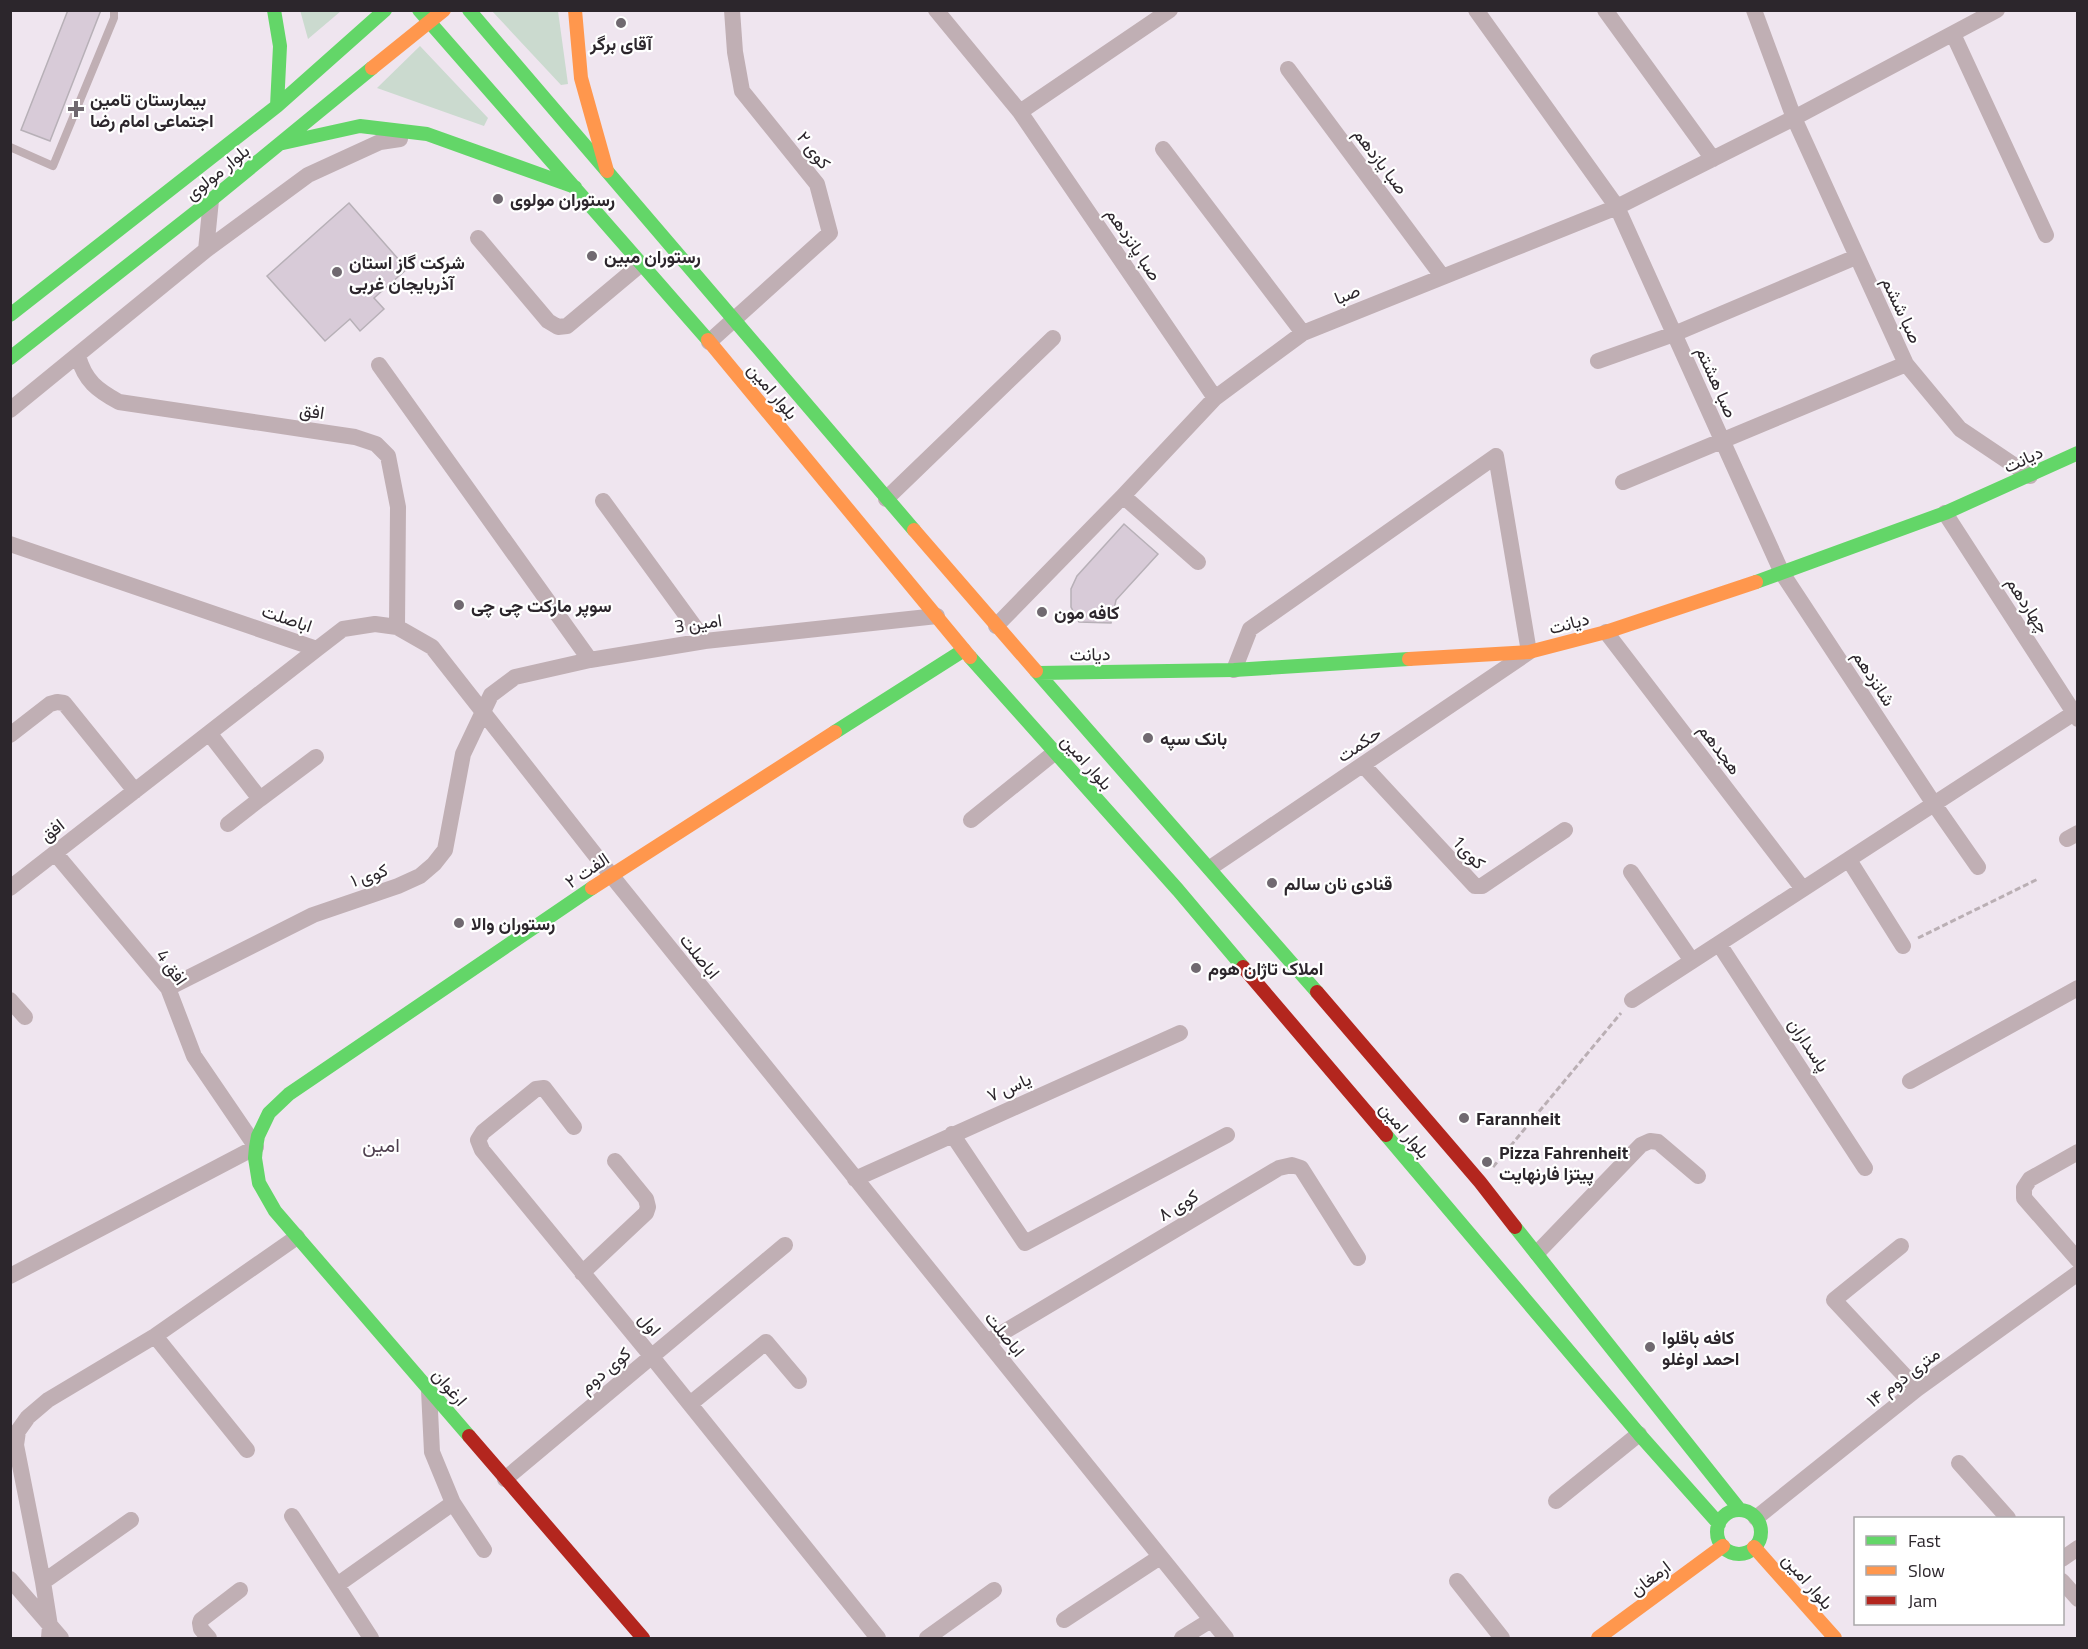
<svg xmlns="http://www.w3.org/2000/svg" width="2088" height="1649" font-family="'Titillium Web',Vazirmatn,sans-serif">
  <rect width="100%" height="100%" fill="#efe5ef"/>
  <path fill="#cbdacf" d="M300,10H341V11L308,39Z
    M492,11H558L568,84L561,85Z
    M420,46L488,118L484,126L377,88Z"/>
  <path fill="#d8cbd8" stroke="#b7b0b7" stroke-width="1.5" d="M68,10H101L50,141L21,130Z
    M349,203L407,269L374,298L384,309L360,331L350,319L325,341L267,276Z
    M1124,524L1158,554L1116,600L1111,623L1079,622L1071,607V589L1077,576Z"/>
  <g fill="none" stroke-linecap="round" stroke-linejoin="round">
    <path stroke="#baafb4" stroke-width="3" stroke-dasharray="6 3" stroke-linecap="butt" d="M1918,938L2038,879
      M1493,1167L1621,1013"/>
    <path stroke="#c0afb4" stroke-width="8" d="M10,147L53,166L114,18V10"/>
    <path stroke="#c0afb4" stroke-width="16" d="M936,10L1020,112L1215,398
      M1476,10L1617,207L1782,573L1934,804L1978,867
      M1605,10L1713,159
      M1754,10L1794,118L1906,364L1960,429L2030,476
      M1953,34L2046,235
      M1288,69L1442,276
      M1020,112L1170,10
      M1163,149L1303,333
      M478,238L548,321L558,327L567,326L641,264
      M206,250L211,200
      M709,342L830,233L817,184L742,91L735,52L732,10
      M78,356C85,381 97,390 119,402L355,437L376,444L388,456L398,507L397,627
      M1598,361L1674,334L1856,257
      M379,365L590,660
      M10,410L206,250L308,175L380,142L400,139
      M1623,482L1906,364
      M1123,496L1198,562
      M886,499L1053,338
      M603,501L705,641
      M1945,513L2078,719
      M10,544L317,649L343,629L375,624L397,627L432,647L611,875L1226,1638
      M996,626L1123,496L1215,398L1303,333L1617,207L1794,118L1997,10
      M1606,632L1803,889
      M209,733L260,799L316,757
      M10,735L50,704L57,702L64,703L135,791
      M1363,765L1475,886H1482L1565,830
      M971,820L1054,753
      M228,824L260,799
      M2067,839L2078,833
      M1849,860L1903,946
      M1210,868L1529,652L1496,456L1250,629L1234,670
      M1631,872L1692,961
      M10,888L317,649
      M1719,944L1865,1168
      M168,988L313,915L398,886L420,876L434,864L445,850L463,754L491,695L515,677L590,660L705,641L937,616
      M10,1000L25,1017
      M1632,1000L2074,713
      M1910,1081L2078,988
      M574,1127L544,1088L536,1089L483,1132L478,1140L482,1150L652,1357L878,1638
      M952,1134L1025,1243L1227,1135
      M2078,1152L2030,1179L2024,1188V1198L2078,1260
      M855,1179L1180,1033
      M1901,1246L1834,1300L1917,1389
      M1537,1253L1641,1145L1650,1141L1658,1142L1698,1176
      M582,1273L646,1213L648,1207L646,1199L615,1161
      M10,1276L256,1147L194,1056L168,988L55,853
      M155,1336L247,1450
      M987,1342L1279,1168L1292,1165L1301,1168L1358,1258
      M429,1390L432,1452L453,1503L484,1550
      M690,1404L766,1342L799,1381
      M1959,1463L2008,1518
      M505,1479L785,1245
      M1556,1501L1639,1434
      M292,1516L371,1638
      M1756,1518L1917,1389L2078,1273
      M2062,1559L2078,1548
      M10,1579L61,1638
      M1457,1581L1502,1638
      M2062,1581L2078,1599
      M43,1582L131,1520
      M337,1585L453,1503
      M1064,1620L1160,1557
      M49,1638L50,1626L43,1582L16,1445L18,1431L28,1417L48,1400L155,1336L297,1237
      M209,1638L201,1629L200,1623L201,1620L240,1590
      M927,1638L994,1590
      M1182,1638L1211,1620"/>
    <path stroke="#63d668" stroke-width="14" d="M274,10L280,46L277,106
      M419,10L708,340
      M469,10L914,530
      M283,143L360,126L427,134L575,187
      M10,315L277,106L385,10
      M10,358L211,200L372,68
      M1756,582L1945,513L2078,453
      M970,657L1178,890L1243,967
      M1036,671L1317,992
      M1038,673L1234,670L1409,659
      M835,732L964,650
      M1386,1135L1639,1434L1719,1524
      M1515,1227L1740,1510
      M469,1436L275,1211L259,1183L255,1158L256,1147L258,1136L269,1113L289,1094L592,888
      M1717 1532a22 22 0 1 1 44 0a22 22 0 1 1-44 0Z"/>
    <path stroke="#ff974d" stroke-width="14" d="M575,10L581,78L607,171
      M372,68L444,10
      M708,340L970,657
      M914,530L1036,671
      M1409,659L1529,652L1606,632L1756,582
      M592,888L835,732
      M1754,1547L1835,1638
      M1598,1638L1723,1546"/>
    <path stroke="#b3261e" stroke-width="14" d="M1243,967L1386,1135
      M1317,992L1480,1182L1515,1227
      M469,1436L643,1638"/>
  </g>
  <g fill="#706970" stroke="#fff" stroke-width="2">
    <circle cx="621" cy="23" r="6"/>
    <path d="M73 100h6v6h6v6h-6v6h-6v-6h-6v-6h6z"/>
    <circle cx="498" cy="199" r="6"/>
    <circle cx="592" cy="256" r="6"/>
    <circle cx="337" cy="272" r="6"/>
    <circle cx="459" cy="605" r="6"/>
    <circle cx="1042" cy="612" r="6"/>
    <circle cx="1148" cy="738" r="6"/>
    <circle cx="1272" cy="883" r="6"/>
    <circle cx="459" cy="923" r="6"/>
    <circle cx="1196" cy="968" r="6"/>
    <circle cx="1464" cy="1118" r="6"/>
    <circle cx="1487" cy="1162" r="6"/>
    <circle cx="1650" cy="1347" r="6"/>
  </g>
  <g text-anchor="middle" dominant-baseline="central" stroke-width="4.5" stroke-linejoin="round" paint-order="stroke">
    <g font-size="18" font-weight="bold" fill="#2c262c" stroke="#fff" text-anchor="start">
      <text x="621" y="43" text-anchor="middle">آقاى برگر</text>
      <text x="90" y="99">بیمارستان تامین<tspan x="90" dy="21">اجتماعی امام رضا</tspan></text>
      <text x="510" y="199">رستوران مولوی</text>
      <text x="604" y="256">رستوران مبین</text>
      <text x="349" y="262">شرکت گاز استان<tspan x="349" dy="21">آذربایجان غربی</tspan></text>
      <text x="471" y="605">سوپر مارکت چی چی</text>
      <text x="1054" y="612">کافه مون</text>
      <text x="1160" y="738">بانک سپه</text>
      <text x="1284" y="883">قنادی نان سالم</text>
      <text x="471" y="923">رستوران والا</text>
      <text x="1208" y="968">املاک تاژان هوم</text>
      <text x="1476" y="1118">Farannheit</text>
      <text x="1499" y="1152">Pizza Fahrenheit<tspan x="1499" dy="21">پیتزا فارنهایت</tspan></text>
      <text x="1662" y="1337">کافه باقلوا<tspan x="1662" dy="21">احمد اوغلو</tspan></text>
    </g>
    <g font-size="18" fill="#2c262c" stroke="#fff">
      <text transform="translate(814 150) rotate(52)">کوی ۲</text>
      <text transform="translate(1381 161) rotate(53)">صبا یازدهم</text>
      <text transform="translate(217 172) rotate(-39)">بلوار مولوی</text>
      <text transform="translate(1134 244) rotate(56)">صبا پانزدهم</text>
      <text transform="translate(1347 294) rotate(-22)">صبا</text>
      <text transform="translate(1902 310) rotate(65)">صبا ششم</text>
      <text transform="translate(1717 382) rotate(66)">صبا هشتم</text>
      <text transform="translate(773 391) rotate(50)">بلوار امین</text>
      <text transform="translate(312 411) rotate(8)">افق</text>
      <text transform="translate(2023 459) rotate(-25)">دیانت</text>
      <text transform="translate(2028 605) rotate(57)">چهاردهم</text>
      <text transform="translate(287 618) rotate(19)">اباصلت</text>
      <text transform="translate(698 623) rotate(-8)">امین 3</text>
      <text transform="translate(1569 623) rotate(-15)">دیانت</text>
      <text transform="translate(1090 654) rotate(-1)">دیانت</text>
      <text transform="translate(1874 678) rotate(57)">شانزدهم</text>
      <text transform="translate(1359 744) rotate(-34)">حکمت</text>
      <text transform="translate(1720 749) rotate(53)">هجدهم</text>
      <text transform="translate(1087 762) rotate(48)">بلوار امین</text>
      <text transform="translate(52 830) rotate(-38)">افق</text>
      <text transform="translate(1469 852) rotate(46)">کوی1</text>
      <text transform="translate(587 870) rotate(-34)">الفت ۲</text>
      <text transform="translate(369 875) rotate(-19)">کوی ۱</text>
      <text transform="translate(700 956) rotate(51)">اباصلت</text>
      <text transform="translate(172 967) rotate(55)">افق 4</text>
      <text transform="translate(1809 1045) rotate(57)">پاسداران</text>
      <text transform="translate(1009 1087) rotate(-24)">یاس ۷</text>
      <text transform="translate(1405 1130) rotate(50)">بلوار امین</text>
      <text transform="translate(1178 1205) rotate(-31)">کوی ۸</text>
      <text transform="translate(650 1324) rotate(50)">اول</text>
      <text transform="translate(1005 1334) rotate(51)">اباصلت</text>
      <text transform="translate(605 1370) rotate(-40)">کوی دوم</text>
      <text transform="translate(1903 1377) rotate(-37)">۱۴ متری دوم</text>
      <text transform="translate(450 1387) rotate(49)">ارغوان</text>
      <text transform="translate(1650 1578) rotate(-37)">ارمغان</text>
      <text transform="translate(1808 1581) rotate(49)">بلوار امین</text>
    </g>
    <g font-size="20" fill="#504150" stroke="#fff">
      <text x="381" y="1144">امین</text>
    </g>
  </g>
  <rect width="2088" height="1649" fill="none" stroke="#2c262c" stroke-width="24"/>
  <rect x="1854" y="1517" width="210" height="108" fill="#ffffff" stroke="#aba8ab" stroke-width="1.5"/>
  <rect x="1866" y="1536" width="30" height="9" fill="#63d668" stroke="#aba8ab" stroke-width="1.5"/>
  <text x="1908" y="1547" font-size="18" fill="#2c262c">Fast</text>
  <rect x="1866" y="1566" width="30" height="9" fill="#ff974d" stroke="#aba8ab" stroke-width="1.5"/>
  <text x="1908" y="1577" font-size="18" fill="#2c262c">Slow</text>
  <rect x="1866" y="1596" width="30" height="9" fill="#b3261e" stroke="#aba8ab" stroke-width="1.5"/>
  <text x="1908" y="1607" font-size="18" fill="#2c262c">Jam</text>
</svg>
